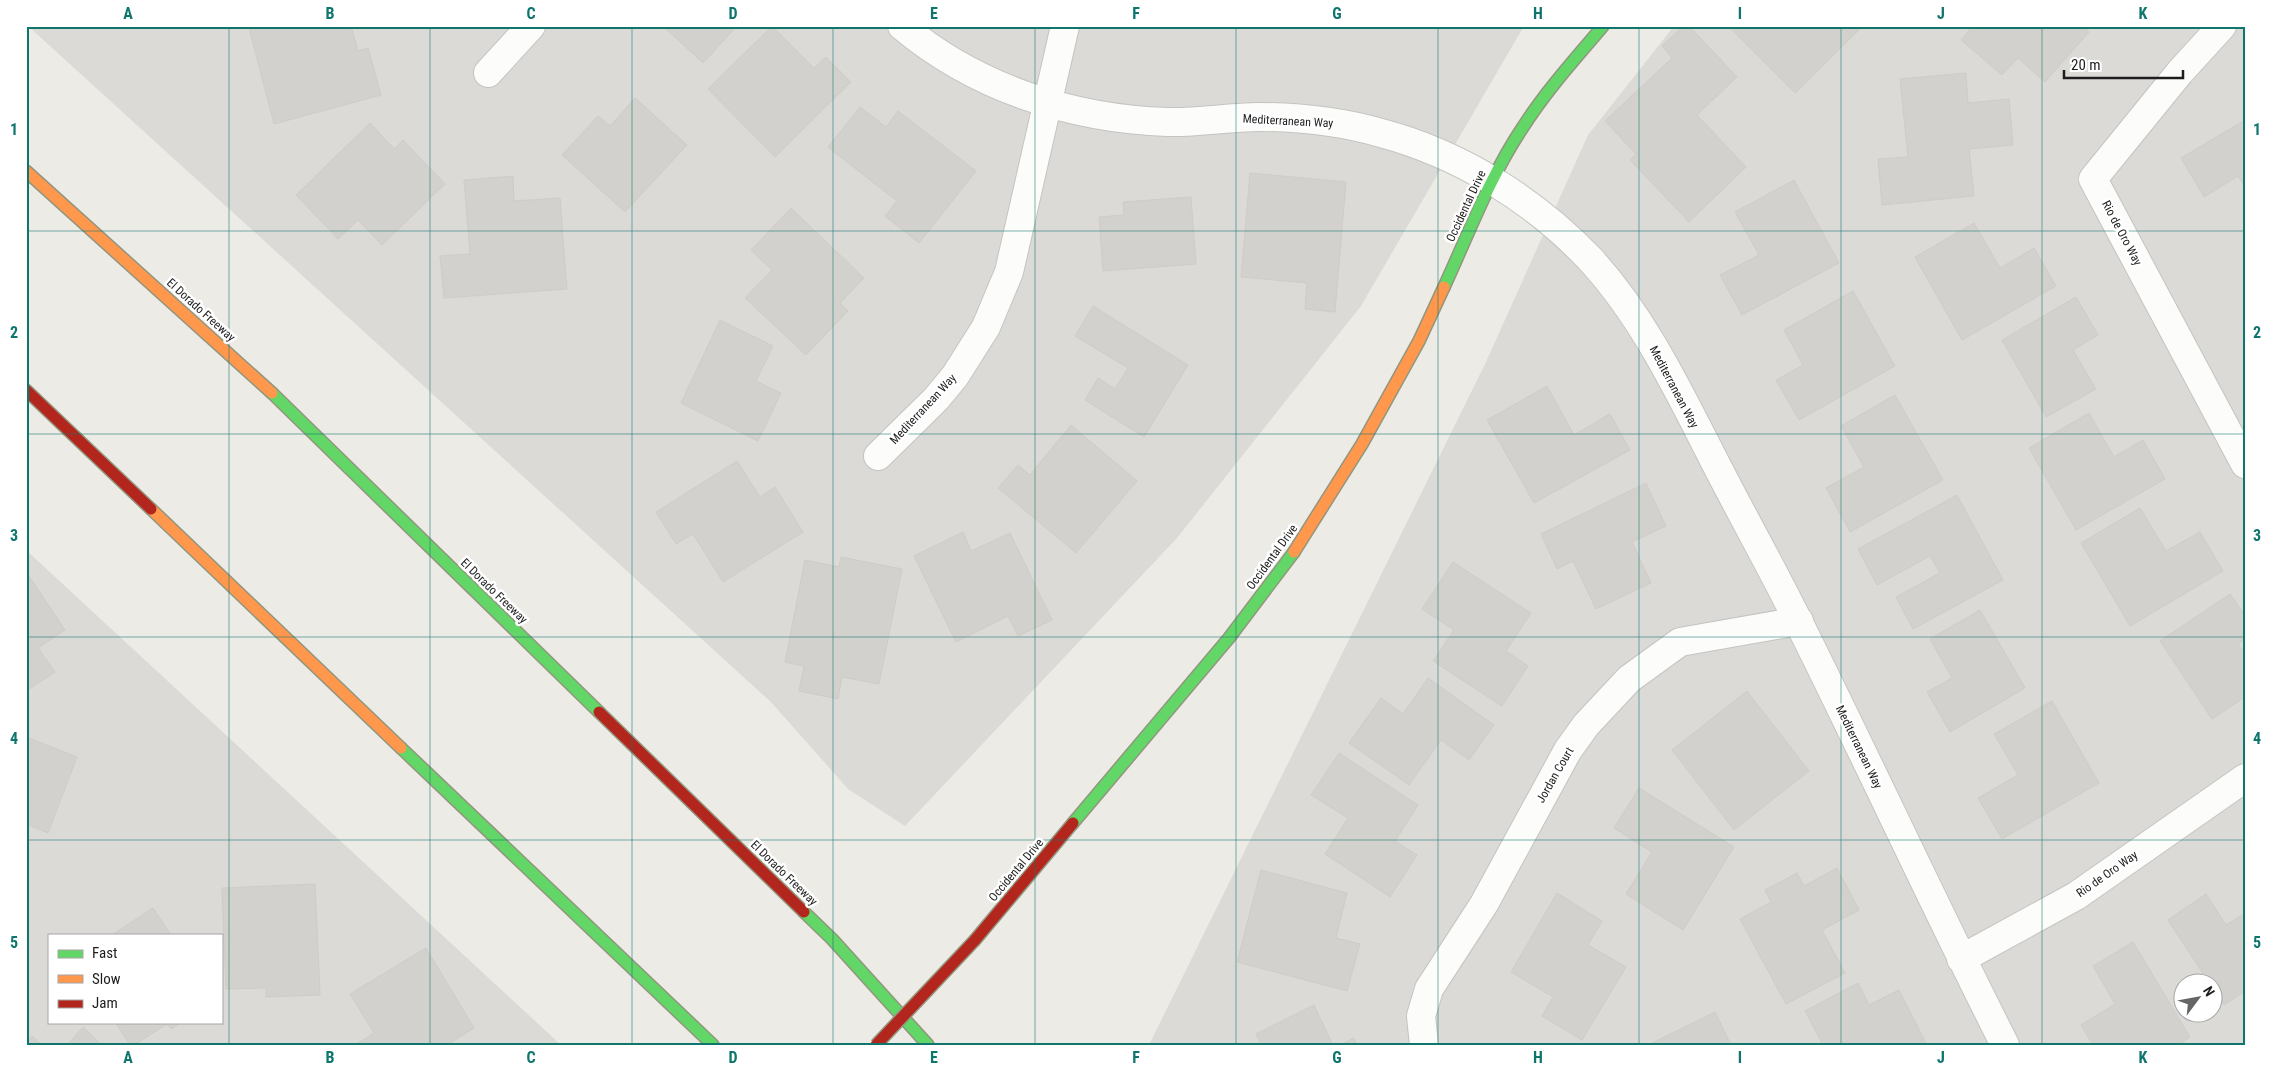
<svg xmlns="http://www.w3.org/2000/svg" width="2271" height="1071" font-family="'Roboto Condensed',sans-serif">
  <rect width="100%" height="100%" fill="#ecebe6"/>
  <path fill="#dbdad7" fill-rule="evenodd" d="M28,26H1524L1361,306L1177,538L905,826L848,789L771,702Z
    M1674,26H2245V1045H1149L1486,362L1588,135ZM2184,984H2214V1014H2184Z
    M26,550L561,1045H26ZM49,935H221V1022H49Z"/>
  <path fill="#d2d1cd" stroke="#cfccc7" d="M254,26H351L358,51L368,48L381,95L274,124L249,28Z
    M663,26H737L703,63Z
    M772,26L814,68L826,57L851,82L775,157L708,89Z
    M1683,26H1689L1737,77L1697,115L1746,167L1689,222L1630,160L1636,154L1605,121L1672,58L1662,46Z
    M1728,26H1863L1795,93Z
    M1973,26H2083L2089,32L2045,82L2018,58L2002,75L1961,40Z
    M1966,73L1968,103L2009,99L2013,145L1969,149L1974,196L1882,205L1878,159L1908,157L1900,79Z
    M635,98L687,145L625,212L562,155L598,116L610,126Z
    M860,107L886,127L898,111L976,171L919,243L885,216L897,201L828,147Z
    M2245,120V187L2238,176L2204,197L2181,158Z
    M370,123L394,149L403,140L445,184L382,245L358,220L338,239L296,195Z
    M1250,173L1346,182L1335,312L1305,309L1307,283L1241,277Z
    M513,176L514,201L560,198L567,289L444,298L440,256L470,254L464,180Z
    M1794,180L1839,263L1742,315L1720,275L1759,255L1735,212Z
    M1191,197L1196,264L1103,271L1099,217L1124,215L1123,202Z
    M791,208L864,278L840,303L848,311L806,355L745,298L772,270L751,250Z
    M1974,223L2000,268L2034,248L2056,286L1962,340L1915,257Z
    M1853,291L1895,366L1799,420L1776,380L1803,365L1784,330Z
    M2076,297L2098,335L2073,350L2096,389L2046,417L2002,340Z
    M1093,306L1188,365L1144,437L1085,400L1098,378L1115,389L1128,368L1075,336Z
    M720,320L773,346L756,381L781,393L758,441L681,403Z
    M1547,386L1574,435L1610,414L1630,450L1534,503L1487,420Z
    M1895,395L1943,480L1850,532L1826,488L1864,467L1841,426Z
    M2089,413L2114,457L2143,440L2165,479L2076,530L2029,448Z
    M1071,425L1137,481L1076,553L998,488L1018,465L1030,475Z
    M737,461L760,497L775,487L803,532L723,582L693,534L676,544L656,512Z
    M1646,483L1666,526L1632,542L1651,583L1596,609L1573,561L1557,569L1541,534Z
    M1957,495L2003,580L1913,629L1896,597L1940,573L1930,556L1877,585L1858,549Z
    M2140,508L2166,551L2200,532L2223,571L2130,626L2081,543Z
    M963,532L971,551L1010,533L1052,620L1018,636L1008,616L956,642L914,556Z
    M841,557L902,569L879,684L842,677L838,699L799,691L804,666L785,662L805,560L839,567Z
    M1453,562L1531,613L1506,651L1528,666L1502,706L1433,661L1454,630L1422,609Z
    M29,576L65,630L38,648L55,672L26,691V577Z
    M2230,594L2245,615V639L2238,644L2245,655V697L2212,719L2160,641Z
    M1980,610L2025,688L1950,732L1927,692L1952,678L1930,639Z
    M1428,678L1494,725L1469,760L1441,740L1409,785L1349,743L1381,698L1403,714Z
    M1747,691L1809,771L1734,830L1672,750Z
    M2052,701L2099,783L2002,839L1978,798L2018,775L1994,734Z
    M26,737L77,757L48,833L26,824Z
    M1339,753L1418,805L1395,841L1417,855L1390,897L1325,854L1348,818L1311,795Z
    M1639,788L1734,847L1683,930L1626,894L1652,852L1614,828Z
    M1837,868L1859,910L1822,930L1845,973L1786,1004L1740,919L1771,902L1765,890L1797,873L1804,886Z
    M1261,870L1347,893L1336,938L1360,944L1347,991L1237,962Z
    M315,884L320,995L266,997V988L226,989L222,888Z
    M1557,893L1602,921L1588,945L1626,967L1582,1040L1542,1016L1553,997L1511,972Z
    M2206,894L2226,925L2245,913V991L2224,1005L2214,989V984H2210L2168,920Z
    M153,908L171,935H112Z
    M2133,942L2190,1037L2178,1045H2093L2081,1025L2115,1004L2093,966Z
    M426,948L474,1028L447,1045H355L374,1033L350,994Z
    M1858,983L1869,1005L1899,990L1927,1045H1823L1805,1011Z
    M1314,1005L1333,1045H1261L1256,1034Z
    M1715,1012L1731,1045H1648Z
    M115,1022H182L171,1029L167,1024L134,1045H130Z
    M83,1027L102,1045H67Z
    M32,1036L42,1045H26Z
    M1354,1038L1357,1045H1340Z"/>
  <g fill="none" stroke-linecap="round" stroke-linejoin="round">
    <g stroke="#c4c4c2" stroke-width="30">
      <path id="street" d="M902,26C976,88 1072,119 1168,122C1198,123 1228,117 1259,117C1299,117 1342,122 1381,133C1460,154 1534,200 1590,259C1651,325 1688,412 1730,491C1753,535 1777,578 1799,623C1869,763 1934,905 2005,1045
        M2222,26L2180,72L2093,179L2245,464
        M488,73L531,26
        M878,456L936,399L955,376L986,327L1009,272L1065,26
        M1961,959L2076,896L2245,778
        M1424,1045L1421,1016L1429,989L1484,904L1568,750L1586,725L1629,679L1680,642L1799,621"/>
    </g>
    <g stroke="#92967e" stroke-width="14">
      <path id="fast" d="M1444,287C1469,233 1490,176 1523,127C1546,91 1575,59 1603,26
        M272,393L599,712
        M401,748L713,1045
        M1073,823L1229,638L1294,552
        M804,912L832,939L928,1045"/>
    </g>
    <g stroke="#92967e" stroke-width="14">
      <path id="slow" d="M26,171L272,393
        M151,509L401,748
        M1294,552L1362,444L1419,341L1444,287"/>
    </g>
    <g stroke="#92967e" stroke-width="14">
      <path id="jam" d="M26,390L151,509
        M599,712L804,912
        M975,940L1073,823"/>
    </g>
    <use href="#street" stroke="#fcfcfb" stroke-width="28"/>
    <use href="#fast" stroke="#63d668" stroke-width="11"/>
    <use href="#slow" stroke="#ff974d" stroke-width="11"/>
    <use href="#jam" stroke="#b3261e" stroke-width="11"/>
    <g stroke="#92967e" stroke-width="14" stroke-linecap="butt">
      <path id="jam-bridge" d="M876,1045L975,940"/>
    </g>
    <use href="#jam-bridge" stroke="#b3261e" stroke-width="11"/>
  </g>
  <path fill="none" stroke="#0f766e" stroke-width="1" stroke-opacity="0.55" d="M229,26V1045M430,26V1045M632,26V1045M833,26V1045M1035,26V1045M1236,26V1045M1438,26V1045M1639,26V1045M1841,26V1045M2042,26V1045M26,231H2245M26,434H2245M26,637H2245M26,840H2245"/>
  <g text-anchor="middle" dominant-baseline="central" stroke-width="5" stroke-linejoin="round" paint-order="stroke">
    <g font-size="12" fill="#1d1d1d" stroke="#fff">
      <text transform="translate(1288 121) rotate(3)">Mediterranean Way</text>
      <text transform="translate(1466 206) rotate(-65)">Occidental Drive</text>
      <text transform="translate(2122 233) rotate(62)">Rio de Oro Way</text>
      <text transform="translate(201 310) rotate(42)">El Dorado Freeway</text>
      <text transform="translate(1674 387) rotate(62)">Mediterranean Way</text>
      <text transform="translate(923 409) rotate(-47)">Mediterranean Way</text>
      <text transform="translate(1272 557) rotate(-54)">Occidental Drive</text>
      <text transform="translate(494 591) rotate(44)">El Dorado Freeway</text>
      <text transform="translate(1859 747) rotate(64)">Mediterranean Way</text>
      <text transform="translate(1555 775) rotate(-60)">Jordan Court</text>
      <text transform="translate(1016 870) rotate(-50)">Occidental Drive</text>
      <text transform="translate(784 873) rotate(44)">El Dorado Freeway</text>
      <text transform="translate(2107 874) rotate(-35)">Rio de Oro Way</text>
    </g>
  </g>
  <rect width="2271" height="1071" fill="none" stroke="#ffffff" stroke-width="55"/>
  <rect x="48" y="934" width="175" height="90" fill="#ffffff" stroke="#a5a5a5"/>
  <rect x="58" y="950" width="25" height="8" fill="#63d668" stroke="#a5a5a5"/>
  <text x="92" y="958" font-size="15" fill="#1d1d1d">Fast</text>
  <rect x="58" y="975" width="25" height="8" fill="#ff974d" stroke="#a5a5a5"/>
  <text x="92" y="984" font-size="15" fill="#1d1d1d">Slow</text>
  <rect x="58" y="1000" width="25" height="8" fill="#b3261e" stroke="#a5a5a5"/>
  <text x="92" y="1008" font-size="15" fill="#1d1d1d">Jam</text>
  <g transform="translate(2198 998) rotate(58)"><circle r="24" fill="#ffffff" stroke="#a5a5a5"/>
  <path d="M0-4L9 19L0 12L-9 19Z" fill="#656563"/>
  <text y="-8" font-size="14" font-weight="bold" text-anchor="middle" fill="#1d1d1d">N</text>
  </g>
  <path d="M2064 70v8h119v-8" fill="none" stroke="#1d1d1d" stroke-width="2.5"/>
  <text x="2071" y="70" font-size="15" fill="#1d1d1d" stroke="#ffffff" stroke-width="4" paint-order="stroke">20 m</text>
  <rect x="28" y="28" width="2216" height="1016" fill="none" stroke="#0f766e" stroke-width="2"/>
  <g font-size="16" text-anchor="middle" font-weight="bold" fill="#0f766e">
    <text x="128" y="19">A</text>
    <text x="330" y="19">B</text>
    <text x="531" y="19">C</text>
    <text x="733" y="19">D</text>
    <text x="934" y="19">E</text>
    <text x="1136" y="19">F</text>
    <text x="1337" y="19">G</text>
    <text x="1538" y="19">H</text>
    <text x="1740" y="19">I</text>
    <text x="1941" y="19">J</text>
    <text x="2143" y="19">K</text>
    <text x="14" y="135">1</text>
    <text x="2257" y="135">1</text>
    <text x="14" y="338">2</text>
    <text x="2257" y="338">2</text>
    <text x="14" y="541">3</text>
    <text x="2257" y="541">3</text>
    <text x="14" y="744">4</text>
    <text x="2257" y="744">4</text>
    <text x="14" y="948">5</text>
    <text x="2257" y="948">5</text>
    <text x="128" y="1063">A</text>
    <text x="330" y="1063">B</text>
    <text x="531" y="1063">C</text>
    <text x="733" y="1063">D</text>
    <text x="934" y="1063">E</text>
    <text x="1136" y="1063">F</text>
    <text x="1337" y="1063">G</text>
    <text x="1538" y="1063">H</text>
    <text x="1740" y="1063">I</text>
    <text x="1941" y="1063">J</text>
    <text x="2143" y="1063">K</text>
  </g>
</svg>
